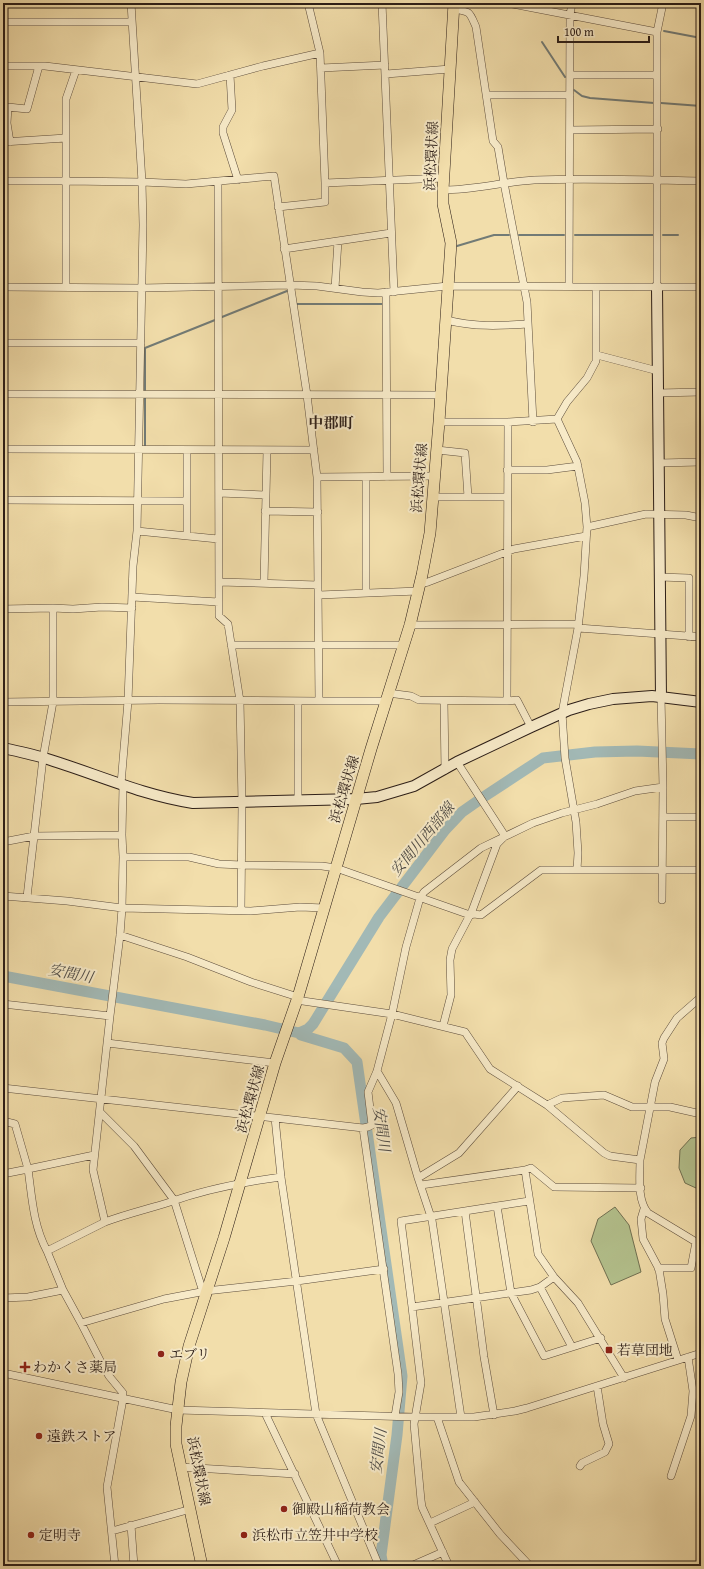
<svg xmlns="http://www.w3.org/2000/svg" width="704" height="1569" font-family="'Gentium Book Plus','Noto Serif JP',serif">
  <rect width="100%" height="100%" fill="#f2deab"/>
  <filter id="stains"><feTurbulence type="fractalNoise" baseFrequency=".005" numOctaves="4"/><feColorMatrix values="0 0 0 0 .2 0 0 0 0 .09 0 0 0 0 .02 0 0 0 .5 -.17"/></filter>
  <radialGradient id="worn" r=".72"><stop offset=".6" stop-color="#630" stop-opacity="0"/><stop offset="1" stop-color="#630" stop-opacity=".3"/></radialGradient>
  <path fill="#b4c28e" stroke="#707052" d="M701,1137V1186L696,1188L685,1183L679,1168L680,1150L691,1138Z
    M615,1207L629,1225L641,1272L611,1285L591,1241L598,1219Z"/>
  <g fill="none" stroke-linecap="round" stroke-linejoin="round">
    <path stroke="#727b76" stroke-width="2" d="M527,3L538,5
      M664,31L701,38
      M542,42L565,77
      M574,90L582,96L590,98L654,103
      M661,103L701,106
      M519,235H564
      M575,235H653
      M663,235H678
      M457,246L494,235H509
      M295,304H384
      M222,317L287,291
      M145,391V348L215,320
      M145,398V446"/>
    <path stroke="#a2b9b6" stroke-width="11" d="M3,976L265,1025L299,1033L301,1035L344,1048L357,1062L402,1376L397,1435L381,1555L383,1566
      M299,1033L308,1029L313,1024L379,917L445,830L462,812L482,798L543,758L595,752L637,751L701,754"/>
    <g stroke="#5d4d3c" stroke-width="8">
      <path id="street" d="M308,3L320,53L325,183
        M382,3L394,292
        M507,3L657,32
        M453,9C471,12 469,11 476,27L493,141L498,147L504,183L527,302L533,422
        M3,22H132
        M3,66H45L197,84L263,66L320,53
        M321,68L385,65
        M76,70L66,99V181L142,182L186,184L274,176L307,395L317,477L319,701H386
        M386,74L450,69
        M230,75L232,110L223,127V133L238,180
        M570,75H657
        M487,95H570
        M570,130L658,129
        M3,142L66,138
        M10,142L7,123L8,107L27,109L39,66
        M3,181H66V286
        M218,182L219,616L228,624L240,701L242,803L241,910
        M443,190C473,190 503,182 534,180C589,178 645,180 701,181
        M278,207L325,202V183L444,178
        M284,249L391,233
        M569,286L570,15L572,3
        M3,287L141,288L290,285L317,286L362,292L378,293L448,286L701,287
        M657,287V32L663,3
        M335,288L338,241
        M386,292L387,477
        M446,320C475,327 498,326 527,324
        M3,343H141
        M597,355L658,371
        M658,393L701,392
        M3,394L441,395
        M439,422H508
        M3,449L314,450
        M437,450L465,453L468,497
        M187,451V501
        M659,463L701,462
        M507,470H547L578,466
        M317,477L435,476
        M366,477V593
        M219,493L265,495
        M433,497H507
        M3,500L187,501V535
        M265,511L318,512
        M587,527L646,514L686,515L701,518
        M137,531L218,539
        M659,577L689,578V637
        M219,582L318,585
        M264,583L267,451
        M420,584L428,582L514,549L586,536
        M319,595L418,591
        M132,597L219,602
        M3,609L53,608L73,609L102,607L132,608
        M410,625L577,624
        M578,628L701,637
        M231,645H403
        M388,693L411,696L419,700L507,701L508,422L557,419
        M661,697L663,787L662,900
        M444,701L445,770
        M507,701L517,700L531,727
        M3,702L159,700L319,701
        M121,784L128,701L133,566L137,531L143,225L142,182L131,3
        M123,785L122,835L123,857H189L219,864L242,865L322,866L336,868L470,915L474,914L481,915L541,870H577L578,853L576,822L565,758L562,713L578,628L584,576L587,527L585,503L577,462L557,419L567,402L587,378L596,361V287
        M298,800V701
        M663,817H701
        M3,842L34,836L122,835
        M123,857L122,908L120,935L110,1016L93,1170L105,1222C126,1214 148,1209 170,1202C206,1189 243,1182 281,1177
        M577,870H701
        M3,896L67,901L122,908L251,911L300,907L324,908
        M27,897L43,758L53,702V608
        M120,935L187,957L251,982L298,997
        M296,1000L392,1014L465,1032L490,1069L547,1105L604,1153L610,1156L640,1160C640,1177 637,1200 648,1213L701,1245
        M3,1004L110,1016
        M443,1026L451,995L450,960L452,949L472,911L497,844L505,836L457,762
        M107,1043L275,1063
        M377,1071L396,1103L418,1178
        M3,1088L275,1118L281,1177L316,1414L379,1566
        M547,1105L562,1098L604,1095L632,1107H670L701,1114
        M100,1112L134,1146L174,1200L203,1292
        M275,1118L363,1128L368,1127L372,1125L368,1092L377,1071L392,1014L406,947L420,898L424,892L481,848L533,823L562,813L597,804L635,791L663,787
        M3,1121L15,1124L28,1169L3,1174
        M363,1128L398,1374L399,1392L395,1416
        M640,1160L655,1082L664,1059L662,1043L664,1038L677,1018L701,997
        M525,1170L531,1168L554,1187L641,1188
        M421,1185L525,1170L538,1254L554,1277L578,1303L624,1378
        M529,1201L497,1206L511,1293L544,1356L601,1338
        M497,1206L401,1221L412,1307L531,1290L540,1287L554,1277
        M644,1209L641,1219L643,1239L659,1269L663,1294L665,1319L678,1360
        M465,1211L484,1357L494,1415
        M47,1251C33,1225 32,1197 28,1169L94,1155
        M658,1268H691L696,1242
        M540,1287L572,1347
        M63,1290L81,1323L103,1366L109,1376L123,1393L122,1399
        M3,1298L28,1297L63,1290L47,1251L105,1222
        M412,1307L421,1383L414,1424L421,1500L422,1507L449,1566
        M81,1323L164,1299L206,1291L297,1281L384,1269
        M3,1373L178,1410L414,1417H474L515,1411L527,1408L701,1353
        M265,1413L338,1566
        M437,1417L459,1482L500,1534L530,1566
        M461,1417L432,1220L418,1178L459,1153L518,1086
        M580,1466L582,1463L605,1452L609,1444L603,1424L597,1386
        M180,1467L295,1474
        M671,1476L691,1416L693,1391L688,1357
        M430,1523L475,1502
        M131,1525L134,1566
        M112,1531L191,1509
        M115,1566L107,1487L123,1399
        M411,1566L443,1552"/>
    </g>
    <g stroke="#2b1d17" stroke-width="12">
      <path id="secondary" d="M657,287L661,697
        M3,748C17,751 31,754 44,758C94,773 141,795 193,803L356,799L377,797L414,786L457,762L531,727L569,710L589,704L613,699L652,696L701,702"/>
    </g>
    <g stroke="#2b1d17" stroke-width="12">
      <path id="primary" d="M202,1566L176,1444V1426L181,1382L189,1346L224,1238L275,1063L298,997L371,749L410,625L422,575L430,533L439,422L451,243L443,204V190L454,3"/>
    </g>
    <use href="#street" stroke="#f7eac8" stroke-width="7"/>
    <use href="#secondary" stroke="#f7eac8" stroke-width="10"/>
    <use href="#primary" stroke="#f2deab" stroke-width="11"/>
  </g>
  <g fill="#8f2418" stroke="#f7eac8" stroke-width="1.5">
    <rect x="605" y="1346" width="8" height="8" rx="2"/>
    <circle cx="161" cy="1354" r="4"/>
    <path d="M23 1361h4v4h4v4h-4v4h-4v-4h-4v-4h4z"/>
    <circle cx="39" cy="1436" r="4"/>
    <circle cx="284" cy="1509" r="4"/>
    <circle cx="31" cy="1535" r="4"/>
    <circle cx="244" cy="1535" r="4"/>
  </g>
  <g text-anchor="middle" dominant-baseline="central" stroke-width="4" stroke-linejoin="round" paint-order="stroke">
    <g font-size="14" fill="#2b1d17" stroke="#f7eac8">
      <text transform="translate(431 156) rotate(-87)">浜松環状線</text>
      <text transform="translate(419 478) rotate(-85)">浜松環状線</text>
      <text transform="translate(344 789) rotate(-73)">浜松環状線</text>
      <text transform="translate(250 1099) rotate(-74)">浜松環状線</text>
      <text transform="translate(199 1471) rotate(79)">浜松環状線</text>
    </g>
    <g font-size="14" fill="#2b1d17" stroke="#f7eac8" text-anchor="start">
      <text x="617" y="1350">若草団地</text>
      <text x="169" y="1354">エブリ</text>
      <text x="33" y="1367">わかくさ薬局</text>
      <text x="47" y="1436">遠鉄ストア</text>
      <text x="292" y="1509">御殿山稲荷教会</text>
      <text x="39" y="1535">定明寺</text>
      <text x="252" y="1535">浜松市立笠井中学校</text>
    </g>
    <g font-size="15" font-weight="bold" fill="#2b1d17" stroke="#f7eac8">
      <text x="331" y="422">中郡町</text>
    </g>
    <g font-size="15" font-style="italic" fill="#4f4c47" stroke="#f7eac8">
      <text transform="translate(422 839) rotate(-50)">安間川西部線</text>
      <text transform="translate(71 973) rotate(11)">安間川</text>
      <text transform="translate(382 1129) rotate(82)">安間川</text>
      <text transform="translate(378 1451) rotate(-83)">安間川</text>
    </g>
  </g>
  <rect width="704" height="1569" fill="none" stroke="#f2deab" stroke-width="16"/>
  <rect x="4" y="4" width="696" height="1561" fill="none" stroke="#2b1d17" stroke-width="2"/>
  <rect x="8" y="8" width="688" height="1553" fill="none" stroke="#2b1d17"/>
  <path d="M558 36v6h91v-6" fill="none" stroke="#2b1d17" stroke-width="2"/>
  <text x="564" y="36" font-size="12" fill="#2b1d17" stroke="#f7eac8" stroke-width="3" paint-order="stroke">100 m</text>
  <rect width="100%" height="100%" filter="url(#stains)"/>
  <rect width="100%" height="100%" fill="url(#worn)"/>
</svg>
